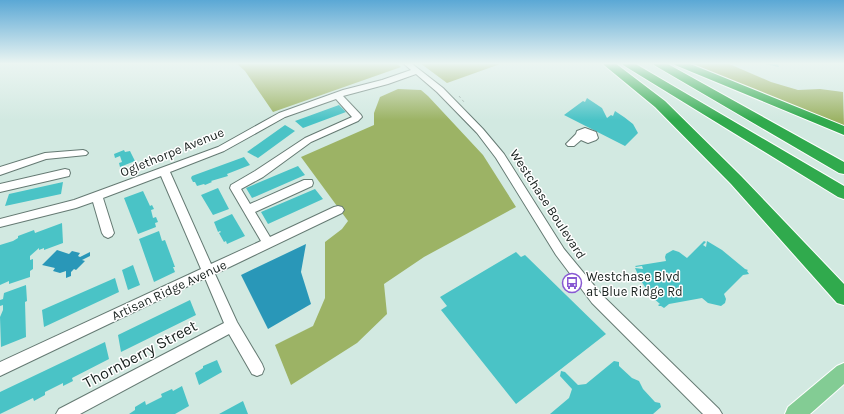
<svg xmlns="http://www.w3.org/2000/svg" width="844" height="414" font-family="Karla,sans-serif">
  <rect width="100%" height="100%" fill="#d2e9e1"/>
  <path fill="#9cb365" d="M236,63H396L401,67L273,112L245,71Z
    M420,63H503L447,83Z
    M688,63H727L771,82L798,90L820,89L843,92L844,126L759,93Z
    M398,89L421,90L428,96L483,155L516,207L424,257L384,284L387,314L357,343L291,385L275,345L313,326L325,298V242L342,229L348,221L301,157L374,125V113L380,97Z"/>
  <path fill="#2997b8" d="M306,244L301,272L311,304L268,329L241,275Z
    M57,250L69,254L72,251L80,253L78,256L80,257L90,252V256L82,260L85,261L76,270L74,269L71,272V276L66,278V271L60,273L53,271L55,268L42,265Z"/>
  <path fill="#4ac3c6" d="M764,63H777L779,67L765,64Z
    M587,98L602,108L607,118L611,115L613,116L615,111L624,117L633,124L638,133L625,146L564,115L583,101L585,102Z
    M339,105L346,112L303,128L295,121Z
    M285,125L295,131L258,158L247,152Z
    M124,150L125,152L130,151L135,161L120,167L119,163L122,162L120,156L115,158L114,154Z
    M244,157L250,165L227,174L228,176L211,181L212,182L205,185L204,184L197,186L195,182H193L191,178L192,176Z
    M298,166L305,175L252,198L246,188Z
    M63,182L61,194L5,206L9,194Z
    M218,188L229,209L213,215L201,195Z
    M315,189L323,199L268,224L261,212Z
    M143,191L150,206L152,205L154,209L151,210L153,218L156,217L158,222L155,223L156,227L138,234L124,198Z
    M232,214L245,236L227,244L226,241L224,242L219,233L221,232L220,231L218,232L214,222Z
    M62,223L63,243L44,250V248L39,250V248L30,256V260L33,259V269L30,271V277L9,284V281L0,285V245L13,241L18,238V236L34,230L35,233Z
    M159,231L162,241L165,240L175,267H173L175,272L154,282L139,239Z
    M704,241L706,242L703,245L706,247L707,241L722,250L745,269L748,270L747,271L749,274L743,275L724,294L726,299L725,303L721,306L708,303L702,298L669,304L664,308L661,306H659L658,305L660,304L652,297L641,281L635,268L643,269L642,266L636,267L635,266L666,261L665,257L666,254L673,250L679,252L687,258Z
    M516,252L521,257L525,255L606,334L516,404L441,310L447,306L440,297Z
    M133,265L140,285L128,290L122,270Z
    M115,278L119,292L44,327L42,310Z
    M26,285L27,301L25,302L26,337L1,347L0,317L3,310V305L0,306V300L3,299L4,293Z
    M190,300L196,315L121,352L118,335Z
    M105,342L109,359L72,378L73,381L63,386V383L45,392V395L34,401L33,398L0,414V392Z
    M217,360L222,372L199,385L195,373L203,368V366Z
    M614,361L619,362V366L632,378L639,381L643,389L655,402L660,403L661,407L653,414H550L569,398L572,389L560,376L561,371L565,372L578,385L586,384Z
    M182,386L189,406L175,414H129L135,410V407L145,401L146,405L162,397L161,394L172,389L173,391Z
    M243,401L248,414H219Z"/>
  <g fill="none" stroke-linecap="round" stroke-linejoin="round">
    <g stroke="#657a73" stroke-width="2">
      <path id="minor" d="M403,63H411L443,88L483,129L504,154L564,249L602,295L719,409L722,414H703L592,303L556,255L496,158L477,133L437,92L416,74L388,84L343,96L361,115L362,117L358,121L311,142L263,177L241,189L250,204L304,180H312L313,183L312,186L255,212L270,237L334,207L338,206L342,207L344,210L342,213L215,274L237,322L262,364L264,369L262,374L257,376L252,374L229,334L80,414H56L59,409L224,323L205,278L0,376V362L201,269L161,176L103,198L114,233L112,236L108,238L104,236L102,233L93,202L76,208L0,227V219L74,200L218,147L279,113L343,90L382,80L411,70ZM336,99L352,117L305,138L255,171L231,185L230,188L261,241L211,264L170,172L224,151L285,117Z
        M585,128L596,132L598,138L596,140L588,143L581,140L574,146H568L566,144L576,134L577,131Z
        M83,150L86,151L88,153L86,155L46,159L0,175V167L45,153Z
        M65,169L69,170L70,173L69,176L0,192V184Z"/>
    </g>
    <g stroke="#fff" stroke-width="2">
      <path id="major" d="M844,363V384L810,414H785L788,407L837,366Z"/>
    </g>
    <g stroke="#fff" stroke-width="2">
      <path id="highway" d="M603,63H615L665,101L741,176L844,284V305L837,303L731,184L655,107L604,65Z
        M622,63H634L844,186V199L838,197L623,65Z
        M653,63H666L844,162V174L839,173L654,65Z
        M673,63H688L844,126V135L675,65Z"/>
    </g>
    <path stroke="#9aada7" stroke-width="1" stroke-dasharray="2.5 2.5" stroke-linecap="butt" d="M459,96L464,102"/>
    <use href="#minor" fill="#fff" fill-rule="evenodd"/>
    <use href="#major" fill="#83cc94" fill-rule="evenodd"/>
    <use href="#highway" fill="#30aa4d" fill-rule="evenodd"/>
  </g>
  <linearGradient id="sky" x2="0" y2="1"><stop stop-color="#5ba8d5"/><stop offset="0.53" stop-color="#ebf5f2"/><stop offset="1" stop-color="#ebf5f2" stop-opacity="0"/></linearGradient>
  <rect width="844" height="120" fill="url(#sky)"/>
  <defs>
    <g id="bus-ring" transform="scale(1)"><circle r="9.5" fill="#fff" stroke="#895ad3" stroke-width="1.5"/><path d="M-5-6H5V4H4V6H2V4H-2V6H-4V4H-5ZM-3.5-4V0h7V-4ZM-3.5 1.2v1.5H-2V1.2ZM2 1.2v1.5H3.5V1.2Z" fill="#895ad3"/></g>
  </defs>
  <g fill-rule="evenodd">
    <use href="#bus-ring" x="572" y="283"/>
  </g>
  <g text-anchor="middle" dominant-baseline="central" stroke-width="3" stroke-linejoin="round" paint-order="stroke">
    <g font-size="13" fill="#19221f" stroke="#fff">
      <text transform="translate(172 152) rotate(-22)">Oglethorpe Avenue</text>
      <text transform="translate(548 204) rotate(57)">Westchase Boulevard</text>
      <text transform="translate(169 290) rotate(-25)">Artisan Ridge Avenue</text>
    </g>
    <g font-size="13" fill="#19221f" stroke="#fff" text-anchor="start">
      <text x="586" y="276">Westchase Blvd<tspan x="586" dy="15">at Blue Ridge Rd</tspan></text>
    </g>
    <g font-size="16" fill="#19221f" stroke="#fff">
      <text transform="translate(140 354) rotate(-28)">Thornberry Street</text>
    </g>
  </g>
</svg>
